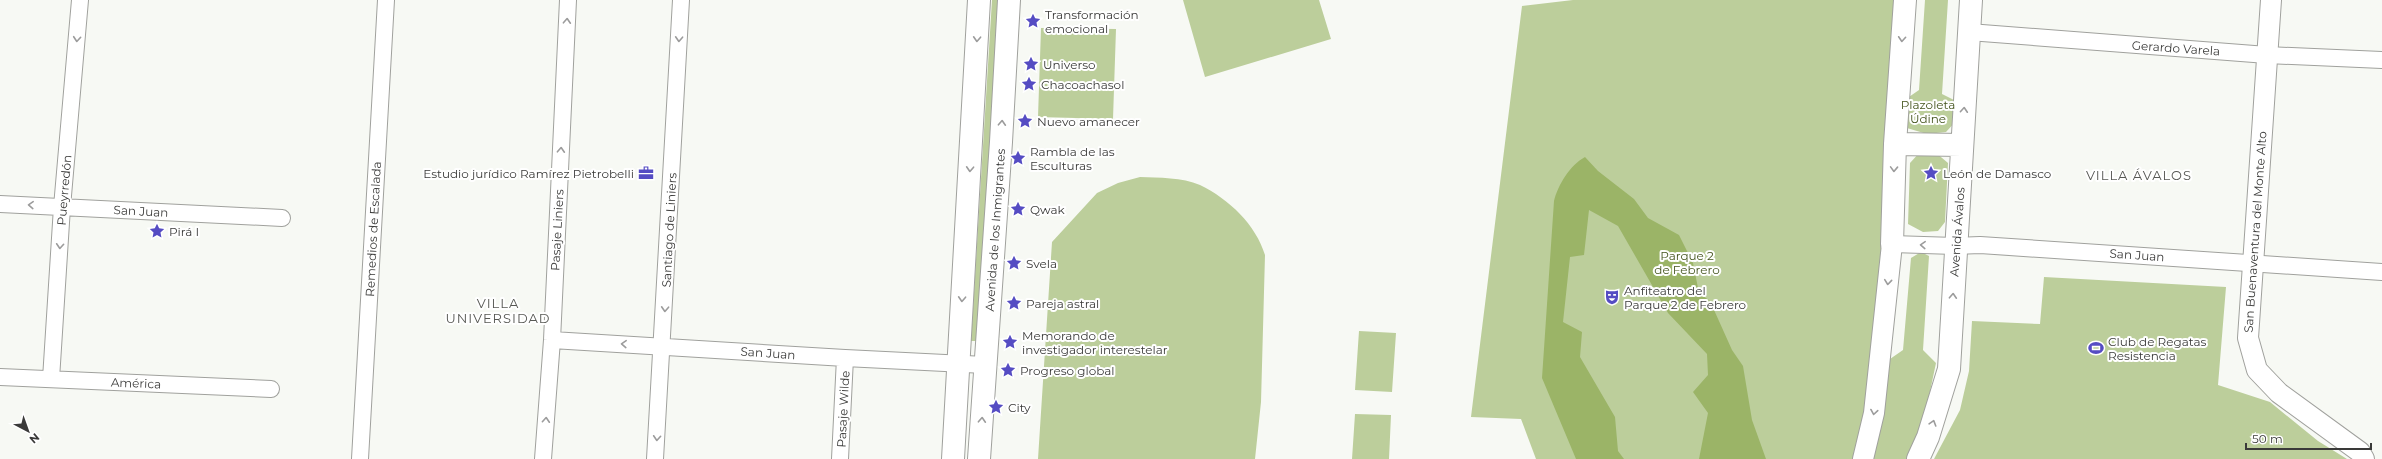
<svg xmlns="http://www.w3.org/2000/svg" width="2382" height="459" font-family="Montserrat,sans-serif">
  <rect width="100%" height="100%" fill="#f7f9f4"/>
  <path fill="#bcce9b" d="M992,0H999L978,341H971Z
    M1183,0H1319L1331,39L1205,77Z
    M1573,0H1899L1873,407L1858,459H1536L1521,419L1471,417L1522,6Z
    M1925,0H1948L1942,94L1958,102L1957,120L1946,132L1927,134L1907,128L1906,99L1919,90Z
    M1041,28L1116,29L1113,119L1038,117Z
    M1920,152H1935L1948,163L1945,222L1938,231L1923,232L1908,224L1910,163Z
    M1140,177C1159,178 1182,177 1200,185C1229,199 1256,225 1265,255L1261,402L1255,459H1038L1052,242L1097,193L1118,183Z
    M1921,252L1929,256L1923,350L1936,363L1925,415L1908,459H1871L1890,359L1903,350L1911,258Z
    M2044,277L2226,287L2218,385L2270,402L2318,441L2347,459H1934L1960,410L1969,371L1972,321L2040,324Z
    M1359,331L1396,333L1392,392L1355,390Z
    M1355,414L1391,415L1389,459H1352Z"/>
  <path fill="#9bb467" d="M1585,157L1598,171L1634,199L1648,218L1679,235L1693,263L1699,293L1710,301L1732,350L1743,366L1752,420L1766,459H1699L1708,413L1693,392L1708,375L1707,354L1668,313L1618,226L1589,210L1584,255L1570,257L1563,322L1582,332L1580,357L1615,417L1618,451L1624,459H1576L1542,378L1554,201C1558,185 1570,165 1585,157Z"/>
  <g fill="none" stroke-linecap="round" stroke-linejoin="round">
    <g stroke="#a0a19d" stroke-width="18">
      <path id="minor" d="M1969,32L2267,55L2382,60
        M0,204L282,218
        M1892,244L1955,246L1980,245L2382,272
        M552,340L845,358L985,365
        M0,377L271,389
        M51,379L62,207L80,0
        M360,459L386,0
        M543,459L552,340L568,0
        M655,459L681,0
        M840,459L845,358"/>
    </g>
    <g stroke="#a0a19d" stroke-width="22">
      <path id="tertiary" d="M2271,0L2248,338L2257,370L2279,393L2360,452L2364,459
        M1863,459L1874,413L1892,244"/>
    </g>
    <g stroke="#a0a19d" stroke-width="24">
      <path id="secondary" d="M1895,144L1962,145
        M1892,244L1895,144L1905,0
        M953,459L979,0
        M979,459L1001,142L1009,0
        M1918,459L1928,437L1949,369L1971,0"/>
    </g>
    <use href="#minor" stroke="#fff" stroke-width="16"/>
    <use href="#tertiary" stroke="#fff" stroke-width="20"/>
    <use href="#secondary" stroke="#fff" stroke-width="22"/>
  </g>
  <defs><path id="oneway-chevron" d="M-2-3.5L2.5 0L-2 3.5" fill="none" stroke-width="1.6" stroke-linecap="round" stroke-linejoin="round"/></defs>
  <g stroke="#9c9c9c">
    <use href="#oneway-chevron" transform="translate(567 21) rotate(-87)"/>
    <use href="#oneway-chevron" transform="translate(77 39) rotate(95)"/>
    <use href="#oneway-chevron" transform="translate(679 39) rotate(93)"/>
    <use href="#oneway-chevron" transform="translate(977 39) rotate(93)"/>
    <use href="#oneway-chevron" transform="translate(1902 39) rotate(94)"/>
    <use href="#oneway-chevron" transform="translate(1964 110) rotate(-86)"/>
    <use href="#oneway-chevron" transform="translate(1002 123) rotate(-87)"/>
    <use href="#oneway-chevron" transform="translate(561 150) rotate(-87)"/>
    <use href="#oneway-chevron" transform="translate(970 169) rotate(93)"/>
    <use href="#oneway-chevron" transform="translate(1894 169) rotate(92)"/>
    <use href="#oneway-chevron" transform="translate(31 205) rotate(-177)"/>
    <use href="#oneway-chevron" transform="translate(1923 245) rotate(-177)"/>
    <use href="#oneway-chevron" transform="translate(60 246) rotate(94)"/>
    <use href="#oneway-chevron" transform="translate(1888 282) rotate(96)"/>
    <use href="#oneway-chevron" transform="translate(1953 296) rotate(-87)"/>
    <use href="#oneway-chevron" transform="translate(962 299) rotate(93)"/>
    <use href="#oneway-chevron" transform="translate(665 309) rotate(93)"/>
    <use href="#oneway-chevron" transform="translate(624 344) rotate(-177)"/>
    <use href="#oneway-chevron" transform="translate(1874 412) rotate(99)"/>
    <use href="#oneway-chevron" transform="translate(546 420) rotate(-86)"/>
    <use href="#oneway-chevron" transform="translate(982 420) rotate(-87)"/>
    <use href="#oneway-chevron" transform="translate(1933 423) rotate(-73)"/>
    <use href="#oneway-chevron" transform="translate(657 438) rotate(94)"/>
  </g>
  <defs>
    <g id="sight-bare" transform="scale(1.2)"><path d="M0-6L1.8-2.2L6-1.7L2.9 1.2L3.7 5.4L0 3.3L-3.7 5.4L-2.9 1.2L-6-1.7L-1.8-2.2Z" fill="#554cc3" stroke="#fff" stroke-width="2.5" paint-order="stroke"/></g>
    <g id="office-bare" transform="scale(1.2)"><path d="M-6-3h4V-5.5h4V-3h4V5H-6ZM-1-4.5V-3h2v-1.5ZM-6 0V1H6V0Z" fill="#554cc3" stroke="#fff" stroke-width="2.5" paint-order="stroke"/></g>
    <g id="theatre-bare" transform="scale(1.2)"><path d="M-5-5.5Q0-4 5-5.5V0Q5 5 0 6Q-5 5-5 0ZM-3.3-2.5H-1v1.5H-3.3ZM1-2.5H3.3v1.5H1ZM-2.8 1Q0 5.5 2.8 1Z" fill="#554cc3" stroke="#fff" stroke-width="2.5" paint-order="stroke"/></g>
    <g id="stadium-bare" transform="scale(1.2)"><path d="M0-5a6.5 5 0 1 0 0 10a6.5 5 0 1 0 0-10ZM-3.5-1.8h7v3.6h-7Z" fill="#554cc3" stroke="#fff" stroke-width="2.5" paint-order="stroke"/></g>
  </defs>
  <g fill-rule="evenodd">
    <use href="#sight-bare" x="1033" y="21"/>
    <use href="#sight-bare" x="1031" y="64"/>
    <use href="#sight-bare" x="1029" y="84"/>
    <use href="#sight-bare" x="1025" y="121"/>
    <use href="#sight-bare" x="1018" y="158"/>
    <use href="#office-bare" x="646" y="173"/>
    <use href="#sight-bare" x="1931" y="173"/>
    <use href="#sight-bare" x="1018" y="209"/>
    <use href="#sight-bare" x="157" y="231"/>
    <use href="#sight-bare" x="1014" y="263"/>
    <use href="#theatre-bare" x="1612" y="297"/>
    <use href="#sight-bare" x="1014" y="303"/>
    <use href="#sight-bare" x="1010" y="342"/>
    <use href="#stadium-bare" x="2096" y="348"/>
    <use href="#sight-bare" x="1008" y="370"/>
    <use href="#sight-bare" x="996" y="407"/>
  </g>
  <g text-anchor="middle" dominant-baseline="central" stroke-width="4" stroke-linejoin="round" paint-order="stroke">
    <g font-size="12" fill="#3a3a39" stroke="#fff" text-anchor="start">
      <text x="1045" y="14">Transformación<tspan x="1045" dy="14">emocional</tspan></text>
      <text x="1043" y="64">Universo</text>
      <text x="1041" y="84">Chacoachasol</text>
      <text x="1037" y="121">Nuevo amanecer</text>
      <text x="1030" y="151">Rambla de las<tspan x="1030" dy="14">Esculturas</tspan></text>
      <text x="634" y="173" text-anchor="end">Estudio jurídico Ramírez Pietrobelli</text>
      <text x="1943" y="173">León de Damasco</text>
      <text x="1030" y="209">Qwak</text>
      <text x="169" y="231">Pirá I</text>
      <text x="1026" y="263">Svela</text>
      <text x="1624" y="290">Anfiteatro del<tspan x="1624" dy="14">Parque 2 de Febrero</tspan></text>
      <text x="1026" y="303">Pareja astral</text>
      <text x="1022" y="335">Memorando de<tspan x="1022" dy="14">investigador interestelar</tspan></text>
      <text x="2108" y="341">Club de Regatas<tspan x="2108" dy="14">Resistencia</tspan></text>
      <text x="1020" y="370">Progreso global</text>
      <text x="1008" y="407">City</text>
    </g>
    <g font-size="12" fill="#3a3a39" stroke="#fff">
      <text transform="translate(2176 48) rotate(4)">Gerardo Varela</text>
      <text transform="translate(64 190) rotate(-85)">Pueyrredón</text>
      <text transform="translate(141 211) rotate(3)">San Juan</text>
      <text transform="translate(373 229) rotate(-87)">Remedios de Escalada</text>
      <text transform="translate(557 230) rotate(-87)">Pasaje Liniers</text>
      <text transform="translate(669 230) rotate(-87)">Santiago de Liniers</text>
      <text transform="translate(995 230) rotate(-86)">Avenida de los Inmigrantes</text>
      <text transform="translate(1957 232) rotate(-86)">Avenida Ávalos</text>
      <text transform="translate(2255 232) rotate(-86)">San Buenaventura del Monte Alto</text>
      <text transform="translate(2137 255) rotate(4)">San Juan</text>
      <text transform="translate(768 353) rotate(4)">San Juan</text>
      <text transform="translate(136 383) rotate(2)">América</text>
      <text transform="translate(843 409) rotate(-87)">Pasaje Wilde</text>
    </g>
    <g font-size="12" fill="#45551e" stroke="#fff">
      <text x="1928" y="104">Plazoleta<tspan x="1928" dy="14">Údine</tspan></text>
      <text x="1687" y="255">Parque 2<tspan x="1687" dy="14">de Febrero</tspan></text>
    </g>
    <g font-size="13" letter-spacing="1" fill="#575854" stroke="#fff">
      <text x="2139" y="175">VILLA ÁVALOS</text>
      <text x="498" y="303">VILLA<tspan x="498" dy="15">UNIVERSIDAD</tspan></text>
    </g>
  </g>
  <g transform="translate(28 431) rotate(139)" stroke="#ffffff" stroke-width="3" paint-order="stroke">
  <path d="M0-3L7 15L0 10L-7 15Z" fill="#3a3a39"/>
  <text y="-6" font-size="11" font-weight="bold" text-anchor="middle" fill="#3a3a39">N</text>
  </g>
  <path d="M2246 443v6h125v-6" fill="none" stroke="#3a3a39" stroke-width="2"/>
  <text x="2252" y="443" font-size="12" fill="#3a3a39" stroke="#ffffff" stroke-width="3" paint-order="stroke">50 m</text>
</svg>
